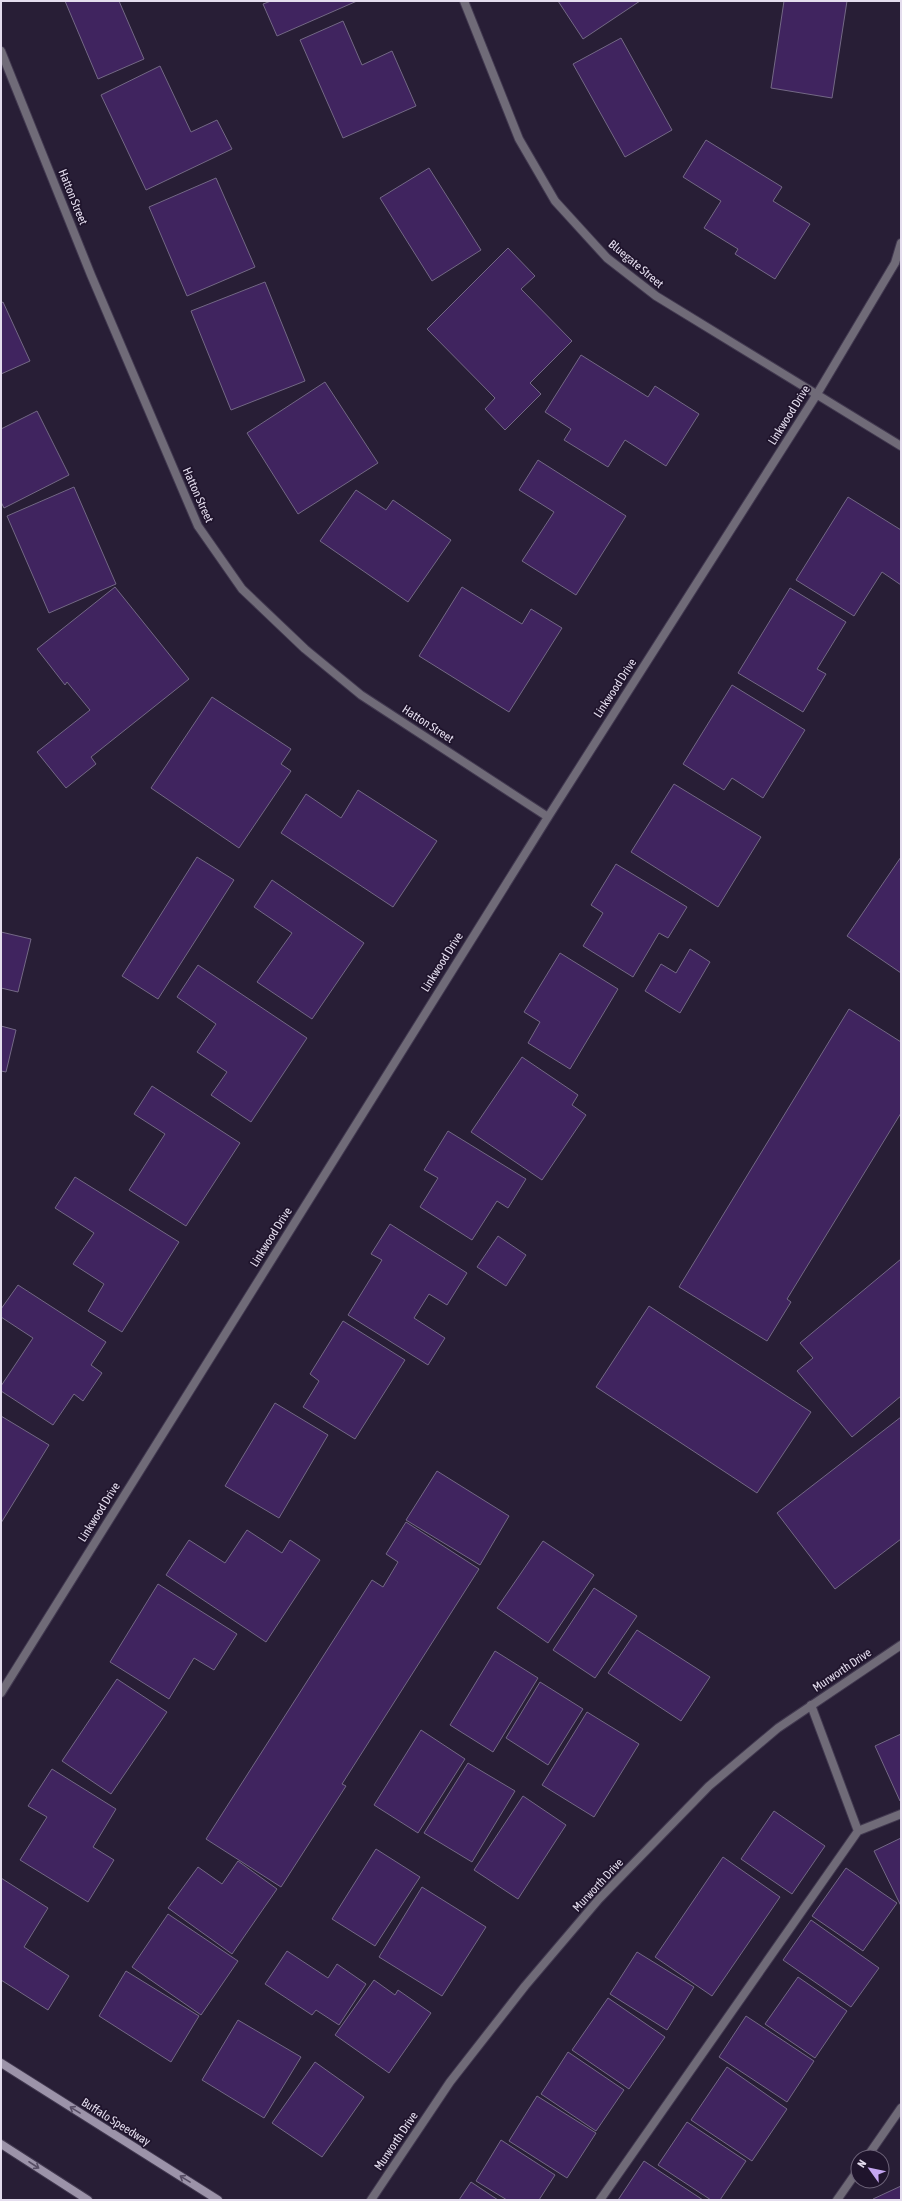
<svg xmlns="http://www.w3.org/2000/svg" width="902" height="2201" font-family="'Asap Condensed',sans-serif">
  <rect width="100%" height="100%" fill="#281e36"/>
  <path fill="#40245f" stroke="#736885" d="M65,1H119L144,59L98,79Z
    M271,1H357L277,36L263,4Z
    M558,1H640L583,39Z
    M784,1H847L832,98L771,88Z
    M343,21L362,65L392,51L416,106L343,138L300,40Z
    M621,38L672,130L625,157L573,64Z
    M160,66L191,132L217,120L232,149L146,190L101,95Z
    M706,140L782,187L773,201L810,224L775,279L735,254L738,249L704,228L721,201L683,177Z
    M429,168L481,250L432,281L380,198Z
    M216,178L255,267L187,296L149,207Z
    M508,248L535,276L521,289L572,341L530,383L541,394L505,430L485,409L495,398L427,329Z
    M265,282L305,381L231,410L191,311Z
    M3,302L30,361L1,374V303Z
    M581,355L648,397L655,386L699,414L666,466L625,440L608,467L564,440L571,429L545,412Z
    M325,382L378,463L298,514L247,433Z
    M37,411L69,475L4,508L1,502V429Z
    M538,460L626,516L576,595L522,561L554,512L519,490Z
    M74,487L116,584L49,613L7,516Z
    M356,490L386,510L393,500L451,540L408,602L320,541Z
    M848,497L901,530V585L882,572L854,616L796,580Z
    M115,587L189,679L91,757L96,764L66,788L37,752L90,710L67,682L65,685L37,649Z
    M462,587L522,624L531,609L562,628L509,712L419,656Z
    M790,588L846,622L817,669L826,674L803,712L738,673Z
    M732,685L805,730L763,798L732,778L724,790L683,764Z
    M212,697L291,749L281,764L291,771L239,848L151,788Z
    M674,784L761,837L718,907L631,852Z
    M358,790L437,841L393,907L281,833L306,794L341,818Z
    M197,857L234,880L158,999L122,976Z
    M901,857V973L847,936Z
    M616,864L687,907L668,938L659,933L633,977L583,946L603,913L591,905Z
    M272,880L364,943L312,1019L257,982L292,933L254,907Z
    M1,932L31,939L18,992L1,988Z
    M690,949L710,962L680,1013L645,991L661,964L676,973Z
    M560,953L618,989L570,1069L528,1043L540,1022L524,1012Z
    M198,965L307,1038L251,1122L211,1095L227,1072L197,1052L216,1024L177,997Z
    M849,1009L901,1042V1113L787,1299L791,1302L767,1341L679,1287Z
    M1,1026L16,1030L6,1072L1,1071Z
    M522,1057L578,1095L572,1105L586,1115L542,1180L471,1132Z
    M152,1086L240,1143L186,1226L129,1190L165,1134L134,1114Z
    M448,1131L526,1179L508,1208L497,1201L472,1240L420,1207L438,1178L424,1170Z
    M75,1177L179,1242L122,1332L88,1311L104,1284L73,1264L94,1233L55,1208Z
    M390,1224L467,1273L447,1305L429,1294L414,1318L445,1338L428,1365L348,1315L382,1260L371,1254Z
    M498,1236L526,1255L506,1286L477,1267Z
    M901,1259V1396L852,1437L797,1371L813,1358L800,1343Z
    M18,1285L106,1342L91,1365L102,1373L83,1401L74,1394L53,1425L1,1391V1386L33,1338L1,1317V1309Z
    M649,1306L811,1412L757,1493L596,1387Z
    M343,1321L405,1360L355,1439L303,1407L319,1381L310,1374Z
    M275,1403L328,1435L279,1518L225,1486Z
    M1,1416L49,1445L1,1523Z
    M901,1417V1539L835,1589L777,1513Z
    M437,1471L509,1516L480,1565L406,1520Z
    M406,1522L479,1569L342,1784L346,1786L281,1887L206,1839L372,1580L383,1587L398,1562L386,1554Z
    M247,1530L282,1553L290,1540L320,1560L266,1642L166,1575L189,1540L225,1563Z
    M543,1541L594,1575L548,1643L497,1608Z
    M158,1584L237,1634L214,1670L194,1658L169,1699L110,1662Z
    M594,1588L637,1616L595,1678L553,1650Z
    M637,1630L710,1677L681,1721L608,1673Z
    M495,1651L538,1678L493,1752L450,1725Z
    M117,1679L167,1712L111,1794L62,1761Z
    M540,1682L583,1709L548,1765L506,1738Z
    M587,1712L639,1744L594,1817L542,1785Z
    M421,1730L465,1759L418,1833L374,1805Z
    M901,1734V1801H900L875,1746Z
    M468,1763L515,1791L472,1862L424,1833Z
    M52,1769L116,1809L93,1847L114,1860L88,1902L20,1860L47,1817L28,1806Z
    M523,1796L566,1825L518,1899L474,1870Z
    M774,1811L825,1846L792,1894L741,1859Z
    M901,1838V1906L874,1851Z
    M376,1849L420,1877L375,1946L332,1919Z
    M723,1857L780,1897L712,1996L655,1957Z
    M238,1861L277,1889L232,1954L168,1908L198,1867L222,1884Z
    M846,1868L897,1903L863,1951L812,1916Z
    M1,1878L48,1908L24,1947L69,1976L48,2010L1,1980Z
    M422,1887L486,1927L442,1996L379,1957Z
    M168,1914L238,1961L201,2015L132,1967Z
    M811,1920L879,1968L851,2007L783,1960Z
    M287,1951L328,1978L337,1964L366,1984L339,2025L316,2010L312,2015L265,1984Z
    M637,1952L694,1987L667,2030L610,1994Z
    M126,1971L199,2016L171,2062L99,2016Z
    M798,1977L847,2011L815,2058L765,2024Z
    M374,1980L395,1995L398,1990L431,2013L389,2073L335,2035Z
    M608,1998L665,2037L629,2089L572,2050Z
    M746,2016L814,2061L787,2102L719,2057Z
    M238,2020L301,2057L264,2118L202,2080Z
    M568,2052L624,2090L596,2131L541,2094Z
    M315,2062L364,2097L322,2157L272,2123Z
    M727,2067L787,2109L752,2161L691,2120Z
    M537,2096L596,2133L567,2178L509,2141Z
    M687,2122L746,2161L720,2200H711L658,2165Z
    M501,2140L555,2175L539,2200H507L476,2181Z
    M644,2161L703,2200H618Z
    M471,2182L498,2200H459Z
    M901,2186V2200H873V2199Z"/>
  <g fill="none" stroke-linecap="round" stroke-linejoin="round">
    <g stroke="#423950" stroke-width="10">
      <path id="service" d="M811,1705L858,1831
        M867,2157L901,2108
        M600,2200L858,1831L901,1814
        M837,2200L858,2170"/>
    </g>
    <g stroke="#423950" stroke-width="10">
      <path id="minor" d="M464,1L519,139L555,201L607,258L656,296L901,446
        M1,51L91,275L198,526L242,589L305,649L361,695L548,817
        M1,1693L548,817L817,394L895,263L901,243"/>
    </g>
    <g stroke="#423950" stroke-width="10">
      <path id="tertiary" d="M371,2200L450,2082L525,1986L599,1899L709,1786L778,1728L901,1645"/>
    </g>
    <g stroke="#423950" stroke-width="10">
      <path id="secondary" d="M1,2063L218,2200
        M1,2144L88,2200"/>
    </g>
    <use href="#service" stroke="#706b78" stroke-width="8"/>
    <use href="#minor" stroke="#706b78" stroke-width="8"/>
    <use href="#tertiary" stroke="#706b78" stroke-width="8"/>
    <use href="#secondary" stroke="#9c93a9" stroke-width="8"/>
  </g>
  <defs><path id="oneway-shaft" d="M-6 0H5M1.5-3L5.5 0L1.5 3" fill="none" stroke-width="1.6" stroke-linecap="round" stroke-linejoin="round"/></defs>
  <g stroke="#574d64">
    <use href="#oneway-shaft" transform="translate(75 2110) rotate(-148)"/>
    <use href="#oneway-shaft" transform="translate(34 2165) rotate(33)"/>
    <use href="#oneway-shaft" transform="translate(185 2179) rotate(-148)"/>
  </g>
  <g text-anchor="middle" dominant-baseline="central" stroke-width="3.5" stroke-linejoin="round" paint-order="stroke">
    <g font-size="12" fill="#e4ddee" stroke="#1f142c">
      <text transform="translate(73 197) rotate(68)">Hatton Street</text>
      <text transform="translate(636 264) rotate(40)">Bluegate Street</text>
      <text transform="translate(789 415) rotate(-58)">Linkwood Drive</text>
      <text transform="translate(198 495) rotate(66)">Hatton Street</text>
      <text transform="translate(615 688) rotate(-57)">Linkwood Drive</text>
      <text transform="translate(428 724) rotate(33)">Hatton Street</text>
      <text transform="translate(442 962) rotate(-58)">Linkwood Drive</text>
      <text transform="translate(271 1237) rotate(-58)">Linkwood Drive</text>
      <text transform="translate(99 1512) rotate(-58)">Linkwood Drive</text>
      <text transform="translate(842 1670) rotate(-34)">Murworth Drive</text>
      <text transform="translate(598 1885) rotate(-47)">Murworth Drive</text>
      <text transform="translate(116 2122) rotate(32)">Buffalo Speedway</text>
      <text transform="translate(396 2141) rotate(-56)">Murworth Drive</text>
    </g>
  </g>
  <rect width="902" height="2201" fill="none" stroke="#e4ddee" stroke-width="4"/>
  <g transform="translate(870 2169) rotate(303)"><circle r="19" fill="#1f142c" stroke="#6e647a"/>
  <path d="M0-3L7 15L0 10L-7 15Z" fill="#c5a7f1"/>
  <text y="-6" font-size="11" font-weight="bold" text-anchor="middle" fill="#e4ddee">N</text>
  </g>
</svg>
